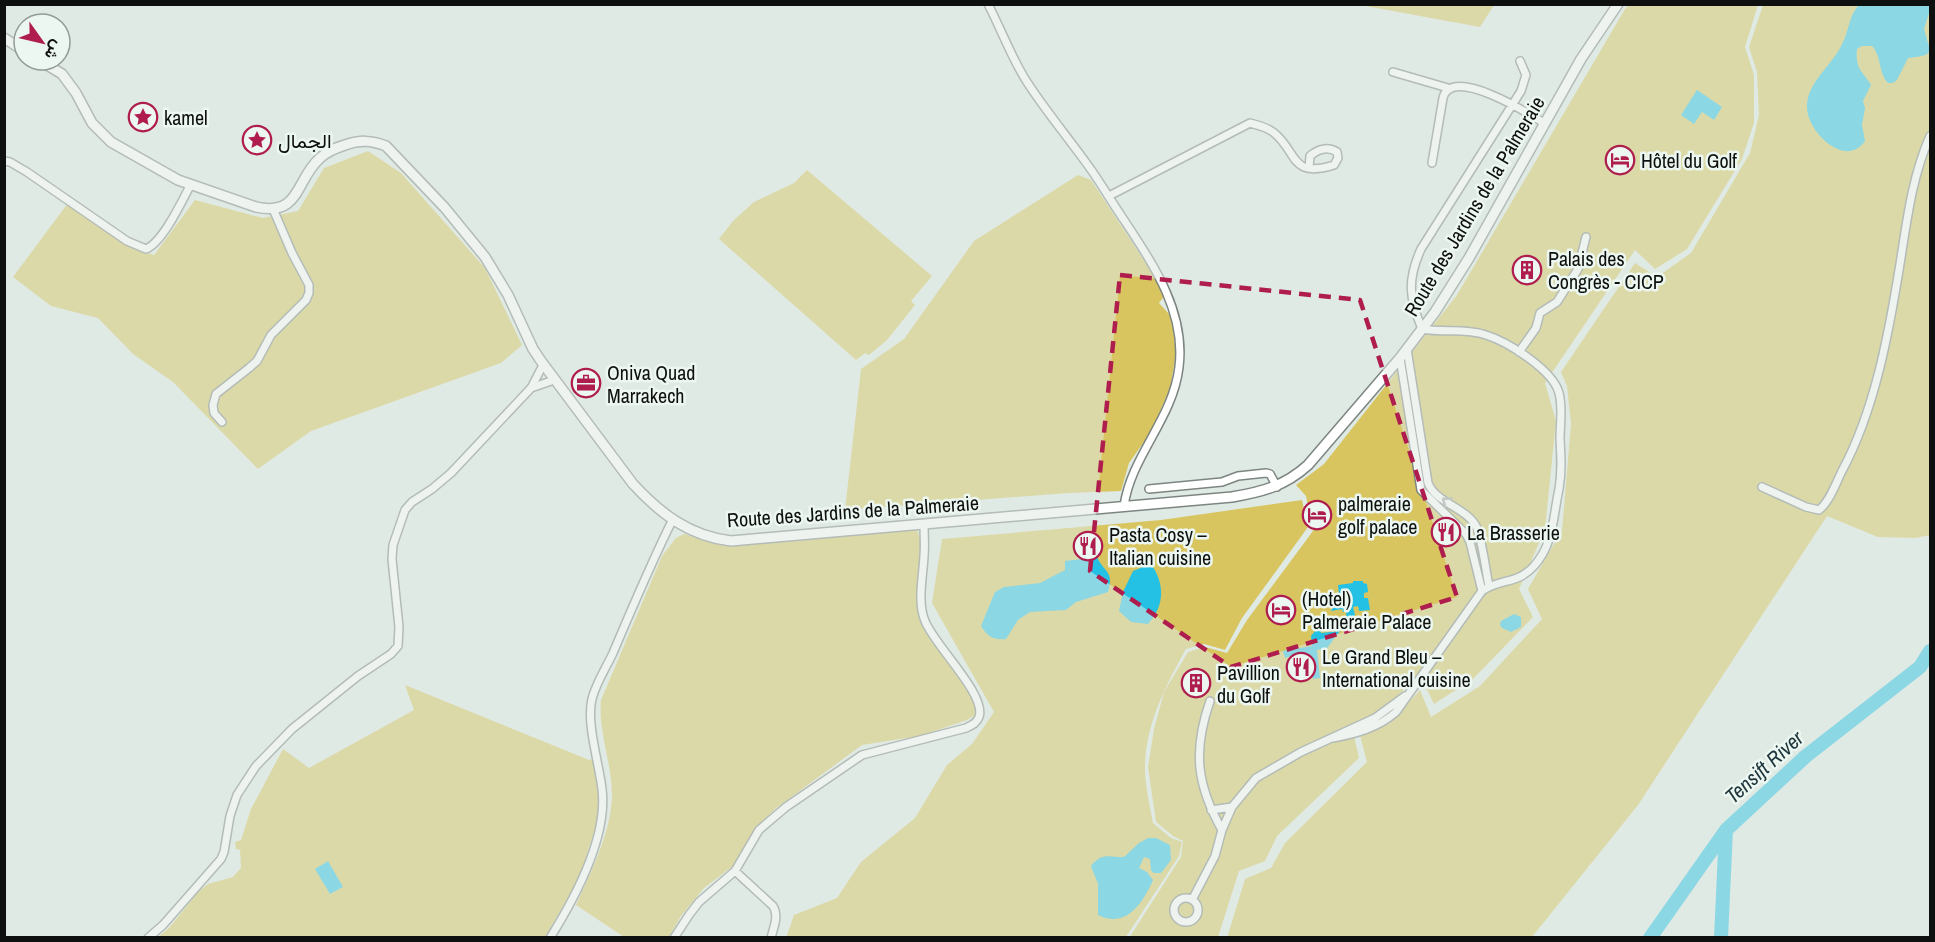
<svg xmlns="http://www.w3.org/2000/svg" width="1935" height="942" font-family="'Archivo Narrow',Vazirmatn,sans-serif">
  <rect width="100%" height="100%" fill="#e0eae4"/>
  <path fill="#d8c560" d="M1630,4L1758,5L1745,47L1754,75V123L1742,159L1687,249L1655,269L1635,250L1545,383L1556,421L1545,529L1519,589L1533,617L1474,678L1434,704L1420,675L1380,712L1352,727L1359,758L1277,836L1265,861L1239,871L1218,937L1129,938L1181,857L1183,841L1173,836L1156,822L1148,767L1154,729L1164,692L1188,652L1205,647L1227,653L1247,620L1313,531L1306,496L1296,485L1324,464L1457,295L1625,9Z
    M1360,5L1494,4V5L1480,27Z
    M1763,5H1930V535L1916,538L1878,537L1827,516L1638,805L1532,937L1227,938L1245,879L1271,868L1285,843L1367,762L1360,735L1389,724L1420,690L1431,717L1480,686L1542,619L1528,589L1562,530L1571,424L1567,386L1561,372L1635,263L1657,277L1691,253L1750,153L1759,115L1757,72L1749,47Z
    M368,151L401,173L485,268L522,345L501,363L311,431L258,469L173,382L133,354L98,318L51,306L13,277L68,203L131,247L154,255L195,200L263,218L298,211L324,168Z
    M807,170L932,276L911,301L915,305L887,340L869,355L865,353L856,360L719,239L733,221L754,202L794,183Z
    M1078,175L1091,180L1166,294L1159,303L1169,314L1172,321L1176,353L1170,389L1151,432L1129,463L1121,491L1069,493L845,510L861,369L904,339L974,241Z
    M1302,500L1308,527L1242,618L1225,650L1204,644L1186,649C1166,685 1145,725 1145,768C1145,786 1150,806 1153,823L1171,838L1182,842L1179,856L1126,937L786,938L794,915L837,898L861,862L915,818L947,765L972,744L994,712L932,603L942,539L1161,520Z
    M914,529L918,532L921,543L918,609L932,639L969,691L975,703L976,712L974,716L967,720L920,736L862,745L775,809L760,824L733,866L704,888L681,916L669,937H624L576,905C591,872 611,833 612,796C612,763 598,732 601,700L662,556L676,538L684,534L712,542L741,544Z
    M405,685L589,760L597,758L600,813L579,879L545,937L157,938L169,928L198,892L208,884L233,877L241,868L240,850L236,849L235,842L241,840L251,809L283,749L309,768L414,710Z"/>
  <path fill="#24c1e5" d="M1859,5H1929V13L1924,29C1931,54 1935,55 1908,58L1897,80L1893,83H1888C1878,72 1882,57 1872,46H1862L1857,49C1855,69 1862,70 1871,85L1863,101L1865,108L1862,125L1865,141C1845,170 1805,130 1807,105C1808,81 1834,64 1843,42C1849,30 1849,15 1859,5Z
    M1697,90L1722,107L1714,120L1702,112L1694,124L1681,115Z
    M1097,557C1105,574 1114,570 1108,592L1076,602L1066,610L1030,612L1018,620L1006,639C993,640 988,637 981,626L995,592L1004,587L1040,583L1065,570V561Z
    M1143,567H1153C1165,586 1164,607 1148,624L1131,622L1119,611L1123,592L1133,571Z
    M1353,581H1363V583L1367,584L1368,592L1364,593V598H1368L1370,610L1359,611L1358,606L1353,607L1355,615L1347,623L1346,612H1343L1342,609L1331,611L1336,602L1344,601V595H1339L1338,585L1353,583Z
    M1514,614L1521,617V627L1511,632L1502,628L1500,625L1501,621Z
    M1325,619V624L1320,627L1321,633L1340,631L1327,648L1317,650L1320,678L1313,679L1312,673L1315,672L1313,660L1304,661V652L1285,658L1283,651L1312,646L1311,636Z
    M1148,838H1156L1170,845L1171,860L1161,873H1154L1151,870L1150,859L1144,857L1139,868L1147,872L1153,880C1143,903 1126,929 1098,915V884L1091,866C1102,852 1108,857 1124,857L1139,843Z
    M328,861L343,887L330,894L315,869Z"/>
  <g fill="none" stroke-linecap="round" stroke-linejoin="round">
    <path stroke="#24c1e5" stroke-width="14" d="M1650,938L1726,830L1806,756L1920,667L1930,651
      M1721,938L1726,830"/>
    <g stroke="#7d8580" stroke-width="10">
      <path id="minor" d="M988,4C1001,29 1012,59 1027,82C1047,113 1071,141 1092,171C1103,187 1113,204 1124,220C1153,264 1186,312 1179,367C1173,419 1131,456 1124,506
        M1393,72L1448,88
        M4,161L10,162L27,172L127,241L146,249C163,242 182,201 191,184
        M1432,163L1443,98C1451,65 1528,113 1544,123
        M1109,196L1250,123C1258,125 1266,127 1273,132C1298,151 1289,179 1334,165L1338,158L1337,152C1328,146 1318,149 1310,156L1309,168
        M1407,349L1428,483C1436,503 1465,507 1476,526C1482,538 1486,572 1489,586
        M1519,352L1536,328L1540,313L1557,302L1578,269L1586,237
        M1400,358L1421,490L1466,534L1470,542L1482,591
        M531,388L554,380
        M222,422L214,413L213,405L216,394L249,368L257,361L271,335L306,300L309,293V285L292,253L273,209
        M1762,487L1806,507L1819,510C1830,501 1836,483 1842,471C1875,410 1889,332 1900,264C1907,220 1912,177 1930,136
        M1149,489L1222,482L1238,476L1266,473L1270,474L1277,487
        M1210,701C1193,750 1196,784 1222,830
        M1333,738C1355,734 1378,728 1396,712L1482,591C1500,578 1517,585 1534,566C1554,544 1553,516 1559,489C1562,471 1561,456 1560,439C1560,424 1563,408 1559,393C1553,370 1508,342 1486,335C1466,328 1443,333 1422,329C1409,298 1407,280 1421,249L1521,91L1526,75L1520,61
        M1211,810L1232,807
        M735,871L773,906C779,916 774,926 771,938
        M1174 910a12 12 0 1 1 24 0a12 12 0 1 1-24 0Z
        M1192,900L1215,856L1222,830L1232,807L1256,778L1301,752L1375,718L1405,696
        M148,938L163,925L221,859L224,852L230,816L237,795L256,766L292,729L358,676L391,654L398,646L399,627L392,559L393,545L405,510L412,502L432,489L451,473L531,388L543,365
        M550,938C575,898 608,837 602,789C599,763 586,723 592,699C596,683 606,668 613,653C632,608 651,563 673,519
        M674,938L689,915L699,902L735,871L759,830L786,807L862,755L966,728C972,725 977,723 979,717C987,695 934,645 925,621C917,602 923,577 924,556C925,546 924,535 924,524"/>
    </g>
    <g stroke="#7d8580" stroke-width="12">
      <path id="tertiary" d="M4,38L24,51
        M39,60L62,74L76,93L92,123L111,142L178,180L256,207C301,217 295,180 320,158C327,151 336,148 345,145C360,140 371,140 386,146L445,208L485,257L508,295L533,349L541,361L633,484C661,514 689,536 731,541L1232,497C1262,492 1285,486 1308,465L1400,358L1435,312L1469,258L1581,59L1618,4"/>
    </g>
    <use href="#minor" stroke="#fff" stroke-width="7"/>
    <use href="#tertiary" stroke="#fff" stroke-width="9"/>
  </g>
  <defs><path id="oneway-chevron" d="M-2-3.5L2.5 0L-2 3.5" fill="none" stroke-width="1.6" stroke-linecap="round" stroke-linejoin="round" transform="scale(1.5)"/></defs>
  <use stroke="#9e9f9f" href="#oneway-chevron" transform="translate(1446 501) rotate(-144)"/>
  <path d="M0 0H1935V942H0ZM1120,275L1360,300L1457,597L1231,667L1090,571Z" fill="#e0eae4" fill-opacity=".55" fill-rule="evenodd"/>
  <path fill="none" stroke="#ae1d4e" stroke-width="4.5" stroke-dasharray="12 8" stroke-linejoin="round" d="M1120,275L1360,300L1457,597L1231,667L1090,571Z"/>
  <defs>
    <g id="sight-ring" transform="scale(1.5)"><circle r="9.5" fill="#edf7f1" stroke="#ae1d4e" stroke-width="1.5"/><path d="M0-6L1.8-2.2L6-1.7L2.9 1.2L3.7 5.4L0 3.3L-3.7 5.4L-2.9 1.2L-6-1.7L-1.8-2.2Z" fill="#ae1d4e"/></g>
    <g id="hotel-ring" transform="scale(1.5)"><circle r="9.5" fill="#edf7f1" stroke="#ae1d4e" stroke-width="1.5"/><path d="M-6-4.5h1.5V1H6V5H4.5V3h-9V5H-6ZM-4 0a1.8 1.8 0 1 1 3.6 0ZM.5 0V-2.5h3Q6-2.5 6 0Z" fill="#ae1d4e"/></g>
    <g id="building-ring" transform="scale(1.5)"><circle r="9.5" fill="#edf7f1" stroke="#ae1d4e" stroke-width="1.5"/><path d="M-4-6H4V6H1V3H-1V6H-4ZM-2.5-4.3h1.7v1.8h-1.7ZM.8-4.3h1.7v1.8H.8ZM-2.5-1h1.7V.8h-1.7ZM.8-1h1.7V.8H.8Z" fill="#ae1d4e"/></g>
    <g id="office-ring" transform="scale(1.5)"><circle r="9.5" fill="#edf7f1" stroke="#ae1d4e" stroke-width="1.5"/><path d="M-6-3h4V-5.5h4V-3h4V5H-6ZM-1-4.5V-3h2v-1.5ZM-6 0V1H6V0Z" fill="#ae1d4e"/></g>
    <g id="restaurant-ring" transform="scale(1.5)"><circle r="9.5" fill="#edf7f1" stroke="#ae1d4e" stroke-width="1.5"/><path d="M-5-6h1v4h1v-4h1v4h1v-4h1v5L-1.5 .5V6h-2V.5L-5-1ZM5-6V6H3V1.5H1.5Q1.5-4 5-6Z" fill="#ae1d4e"/></g>
  </defs>
  <g fill-rule="evenodd">
    <use href="#sight-ring" x="143" y="117"/>
    <use href="#sight-ring" x="257" y="140"/>
    <use href="#hotel-ring" x="1620" y="160"/>
    <use href="#building-ring" x="1527" y="270"/>
    <use href="#office-ring" x="586" y="383"/>
    <use href="#hotel-ring" x="1317" y="515"/>
    <use href="#restaurant-ring" x="1446" y="532"/>
    <use href="#restaurant-ring" x="1088" y="546"/>
    <use href="#hotel-ring" x="1281" y="610"/>
    <use href="#restaurant-ring" x="1301" y="667"/>
    <use href="#building-ring" x="1196" y="683"/>
  </g>
  <g text-anchor="middle" dominant-baseline="central" stroke-width="5" stroke-linejoin="round" paint-order="stroke">
    <g font-size="20" fill="#0d100e" stroke="#edf7f1" text-anchor="start">
      <text x="164" y="117">kamel</text>
      <text x="278" y="140">الجمال</text>
      <text x="1641" y="160">Hôtel du Golf</text>
      <text x="1548" y="258">Palais des<tspan x="1548" dy="23">Congrès - CICP</tspan></text>
      <text x="607" y="372">Oniva Quad<tspan x="607" dy="23">Marrakech</tspan></text>
      <text x="1338" y="503">palmeraie<tspan x="1338" dy="23">golf palace</tspan></text>
      <text x="1467" y="532">La Brasserie</text>
      <text x="1109" y="534">Pasta Cosy –<tspan x="1109" dy="23">Italian cuisine</tspan></text>
      <text x="1302" y="598">(Hotel)<tspan x="1302" dy="23">Palmeraie Palace</tspan></text>
      <text x="1322" y="656">Le Grand Bleu –<tspan x="1322" dy="23">International cuisine</tspan></text>
      <text x="1217" y="672">Pavillion<tspan x="1217" dy="23">du Golf</tspan></text>
    </g>
    <g font-size="20" fill="#0d100e" stroke="#edf7f1">
      <text transform="translate(1474 206) rotate(-59)">Route des Jardins de la Palmeraie</text>
      <text transform="translate(853 511) rotate(-4)">Route des Jardins de la Palmeraie</text>
    </g>
    <g font-size="21" font-style="italic" fill="#1e353c" stroke="#edf7f1">
      <text transform="translate(1764 767) rotate(-42)">Tensift River</text>
    </g>
  </g>
  <rect width="1935" height="942" fill="none" stroke="#0d100e" stroke-width="12"/>
  <g transform="translate(42 42) rotate(124)"><circle r="28" fill="#edf7f1" stroke="#939b96" stroke-width="1.5"/>
  <path d="M0-4.5L10 22L0 15L-10 22Z" fill="#ae1d4e"/>
  <text y="-9" font-size="16" font-weight="bold" text-anchor="middle" fill="#0d100e">ش</text>
  </g>
</svg>
